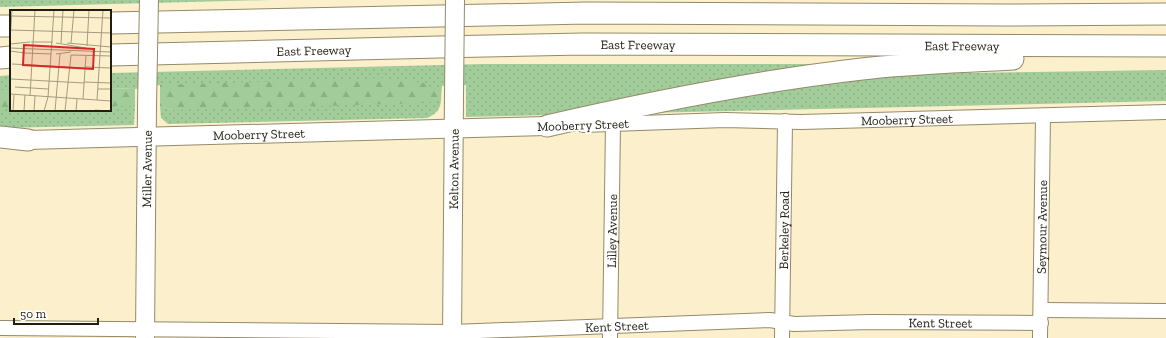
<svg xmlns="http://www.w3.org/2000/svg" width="1166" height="338" font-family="'Zilla Slab',serif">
  <defs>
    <pattern id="grass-dots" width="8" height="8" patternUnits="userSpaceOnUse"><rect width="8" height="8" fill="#a2cd9a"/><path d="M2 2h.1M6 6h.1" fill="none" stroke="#8bb084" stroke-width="1.8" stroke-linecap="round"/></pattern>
    <pattern id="forest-firs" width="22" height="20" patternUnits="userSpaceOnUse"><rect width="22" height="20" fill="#a2cd9a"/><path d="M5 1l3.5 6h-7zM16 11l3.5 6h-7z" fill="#8bb084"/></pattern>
  </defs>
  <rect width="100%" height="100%" fill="#fbf0cb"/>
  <path fill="url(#grass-dots)" d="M0,0H269L0,7Z
    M484,64H819V68L708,84L547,115L466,117V85L442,86C440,102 444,111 427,118L168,124L161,118L160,106L173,110L160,85L135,89L110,88V73Z
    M1166,70V101L643,113L810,83L897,74Z
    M11,75V90H0V76Z
    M110,106H135L134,125L0,128V108H11V110H110Z"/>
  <path fill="url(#forest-firs)" d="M386,78L423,83L441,93L439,99L427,103L173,110L160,106V85Z
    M110,88L135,89V106H110Z
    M0,90H11V108H0Z"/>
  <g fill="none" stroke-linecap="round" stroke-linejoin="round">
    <g stroke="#948a69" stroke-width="16">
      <g id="minor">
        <path id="s1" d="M583,125L725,120L801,122L1166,112"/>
        <path d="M1041,310L1166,311"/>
        <path id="s2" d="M0,328L452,332L770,320L794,324L871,322L1041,323"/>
        <path id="s3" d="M610,338L613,124"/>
        <path id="s4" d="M782,338L785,121"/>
        <path id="s5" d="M1040,338L1043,116"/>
      </g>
    </g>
    <g stroke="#948a69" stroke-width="20">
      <g id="major">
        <path id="s6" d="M28,140L547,126"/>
        <path id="s7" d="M145,338L147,106"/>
        <path id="s8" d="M452,338L454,95"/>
      </g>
    </g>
    <g stroke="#948a69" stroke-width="23">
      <g id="highway">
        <path d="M110,23L586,13L1005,15L1166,14"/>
        <path d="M0,26H11"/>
        <path id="s9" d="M110,55L439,47L583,44L1166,46"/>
        <path d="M0,58L11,57"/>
        <path d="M547,126C651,102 756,81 862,69C912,63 963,62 1013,59"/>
        <path d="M0,137L28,140"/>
      </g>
    </g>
    <use href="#minor" stroke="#fff" stroke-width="14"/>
    <use href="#major" stroke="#fff" stroke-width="18"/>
    <use href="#highway" stroke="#fff" stroke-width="21"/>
    <g stroke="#948a69" stroke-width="20" stroke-linecap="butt">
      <path id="major-bridge" d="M454,95L455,0
        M147,106L149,0"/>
    </g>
    <use href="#major-bridge" stroke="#fff" stroke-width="18"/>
  </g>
  <g text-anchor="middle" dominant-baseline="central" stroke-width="3.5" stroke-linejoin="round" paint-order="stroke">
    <g font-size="13" fill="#211d10" stroke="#fff">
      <text stroke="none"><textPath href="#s9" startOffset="528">East Freeway</textPath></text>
      <text stroke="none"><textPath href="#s9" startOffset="852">East Freeway</textPath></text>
      <text stroke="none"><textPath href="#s9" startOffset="204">East Freeway</textPath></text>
      <text stroke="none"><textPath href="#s1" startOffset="324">Mooberry Street</textPath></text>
      <text transform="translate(583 125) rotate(-2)">Mooberry Street</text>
      <text stroke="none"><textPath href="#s6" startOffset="231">Mooberry Street</textPath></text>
      <text stroke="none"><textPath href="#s7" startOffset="169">Miller Avenue</textPath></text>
      <text stroke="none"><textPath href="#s8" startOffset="169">Kelton Avenue</textPath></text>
      <text stroke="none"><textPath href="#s5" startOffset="111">Seymour Avenue</textPath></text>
      <text stroke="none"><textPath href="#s4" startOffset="108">Berkeley Road</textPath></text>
      <text stroke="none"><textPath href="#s3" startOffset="107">Lilley Avenue</textPath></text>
      <text stroke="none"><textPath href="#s2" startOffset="941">Kent Street</textPath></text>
      <text stroke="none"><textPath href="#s2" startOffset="617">Kent Street</textPath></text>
    </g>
  </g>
  <g transform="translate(10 10)">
    <rect width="101" height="101" fill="#fbf0cb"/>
    <path fill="none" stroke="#a49c80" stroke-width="1" d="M0,6L101,8M0,20L101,23M0,31L2,0M21,32H43M46,33L76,38M51,33L53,0M57,33L101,37M61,33L64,0M0,34L20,32M77,36L79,0M0,38L101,42M0,41L15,43M15,43L41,44M46,44L61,42M61,45L101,46M0,49V82M2,54L75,58M75,57L101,58M1,69L74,73M74,72L101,73M5,77L38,79M88,79H101M0,84L101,91M20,86L25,0M38,87L44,0M73,89L76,45M87,90L93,0M85,100L97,101M3,101L4,85M14,101L15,85M24,101L25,86M34,101L38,87M45,101L50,44M55,101L61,45M66,101L67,89"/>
    <path fill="#d62828" fill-opacity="0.15" stroke="#d62828" stroke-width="2" d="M14,35L84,39L83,59L13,55Z"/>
    <rect width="101" height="101" fill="none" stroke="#211d10" stroke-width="2"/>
  </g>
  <path d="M14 318v6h84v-6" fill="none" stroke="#211d10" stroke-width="2"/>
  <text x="20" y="318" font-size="12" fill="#211d10" stroke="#ffffff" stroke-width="3" paint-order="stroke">50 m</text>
</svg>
